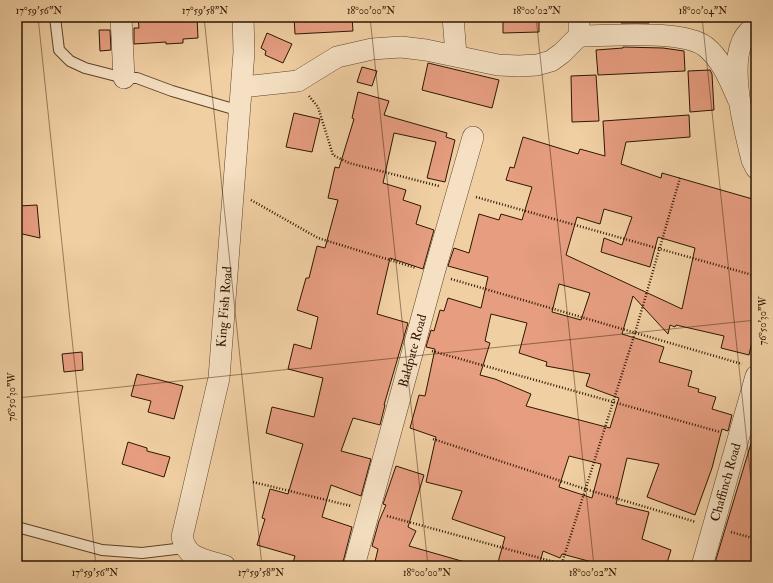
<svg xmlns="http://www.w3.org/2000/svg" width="773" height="583" font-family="'IM FELL Double Pica',serif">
  <rect width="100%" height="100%" fill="#f0cfa3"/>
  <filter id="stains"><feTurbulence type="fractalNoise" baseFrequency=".005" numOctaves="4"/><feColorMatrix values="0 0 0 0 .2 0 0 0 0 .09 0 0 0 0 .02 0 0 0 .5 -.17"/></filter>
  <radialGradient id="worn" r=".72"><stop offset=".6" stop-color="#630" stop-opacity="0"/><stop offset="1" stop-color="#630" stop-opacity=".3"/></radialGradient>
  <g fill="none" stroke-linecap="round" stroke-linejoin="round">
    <path stroke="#6f7567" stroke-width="5.5" d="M17,564L25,566"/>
  </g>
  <path fill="#e69d80" stroke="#2d1600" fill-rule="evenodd" d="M138,17H197L198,38L183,39V43L166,44V42L134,44V28H139Z
    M294,17H352L353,31L295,34Z
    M503,17H539V32L503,33Z
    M620,17H648L649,23H621Z
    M99,30H110L111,50L100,51Z
    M267,33L292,44L283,63L265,55L266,51L261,48Z
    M623,47L663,48L684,51L685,71L598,75L596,50L623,48Z
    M428,63L499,80L492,108L422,90Z
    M362,67L377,71L372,86L357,82Z
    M710,70L712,74L714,110L690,112L688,71Z
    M596,75L599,121L572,122L571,76Z
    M358,92L389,101L384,115L447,133L446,137L455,140L445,182L427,178L436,142L394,133L383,183L406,190L403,200L421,206L416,224L434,230L423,269L390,258L377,314L408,323L384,405H385L380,425L353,418L341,451L371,459L361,496L331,485L322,517L352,527L342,566H292L295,556L257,545L265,519L262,518L270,489L288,494L303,444L266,433L272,407L314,417L323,378L288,369L294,344L311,349L318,317L297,310L306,278H309L317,246L325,248L338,200L328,198L335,167L339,168L354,119L352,118Z
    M294,113L320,119L312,152L286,147Z
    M689,115L690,137L626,142L621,164L661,178L662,173L756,200V323L749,355L721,348L724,336L676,325L675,327L670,325L668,334L633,296L622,334L664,347L659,362L692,371L688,386L699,389L698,392L716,397L712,409L732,415L728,431L722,429L712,468L695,515L647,497L659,464L627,458L616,504L649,512L642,539L671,550L666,566H607L562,554L560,558L543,551L539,566H497L505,537L452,519L462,491L426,482L436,437L410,428L419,395L425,396L435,349L426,347L431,330L434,331L440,310L444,311L448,298L481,308L488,277L448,266L454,248L469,253L479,214L499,220L501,214L522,220L532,187L506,180L510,167L514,168L523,137L578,154L580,149L605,156L603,121ZM604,209L632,217L622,245L604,238L601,252L650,267L658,237L695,248L682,309L566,255L577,217L600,224ZM559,284L590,293L581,320L552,312ZM491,314L527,323L519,353L547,362L546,366L590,374L586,386L619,398L610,428L526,406L531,394L495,379L480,375L490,343L485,341ZM569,456L601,464L592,498L559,487Z
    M37,205L40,238L18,233L19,206Z
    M82,352L83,370L64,372L62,354Z
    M137,374L183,386L174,419L148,412L151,401L131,396Z
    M756,421V439L751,437Z
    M752,440H756V566H714Z
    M128,442L147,448V451L170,457L164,477L122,464Z
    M396,466L424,475L408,527L416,531L409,546L465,562V566H374L378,549L372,546L379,521L386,505L383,504Z"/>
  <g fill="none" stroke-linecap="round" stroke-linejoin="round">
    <g stroke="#5e4429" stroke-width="12">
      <path id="service" d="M55,17L59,50L70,61L85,68L124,78H137L172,91L240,111
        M17,527L102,550L142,553L184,548"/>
    </g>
    <g stroke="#5e4429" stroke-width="22">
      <g id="minor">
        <path d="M121,17L124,78"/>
        <path d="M453,17L456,55"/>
        <path d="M756,27C720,43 745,131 752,160L756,168"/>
        <path d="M579,36C609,36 683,29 706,47C722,60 730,81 738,99"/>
        <path d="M242,87L298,81L337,57L372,49L401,47L426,50L498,65L519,66L537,65L551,61L562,53L579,36V17"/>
        <path id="s1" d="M225,566C205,559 187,560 182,537L219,378L244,52L243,17"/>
        <path id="s2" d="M354,566L434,273L473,137"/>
        <path id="s3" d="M702,566L756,376"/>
      </g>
    </g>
    <path stroke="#2d1600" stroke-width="2.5" stroke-dasharray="1 2" stroke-linecap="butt" d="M309,96L318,107L333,155L349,163L439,186
      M476,197L756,276
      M251,200L318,238L416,268
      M451,279L742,364
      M432,351L720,432
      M433,439L585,489L696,522
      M253,482L351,506
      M387,516L569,566
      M731,532L756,539
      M561,566L635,333L680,178"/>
    <use href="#service" stroke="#f5e0c3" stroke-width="10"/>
    <use href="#minor" stroke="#f5e0c3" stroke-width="21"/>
  </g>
  <path fill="none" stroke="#2d1600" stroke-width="1" stroke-opacity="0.45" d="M38,17L96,566M204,17L262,566M370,17L428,566M536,17L594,566M702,17L756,528M17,398L756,320"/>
  <g text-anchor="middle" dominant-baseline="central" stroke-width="3" stroke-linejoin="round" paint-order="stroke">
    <g font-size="13" fill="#2d1600" stroke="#f5e0c3">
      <text stroke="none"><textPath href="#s1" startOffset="290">King Fish Road</textPath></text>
      <text stroke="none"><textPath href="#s2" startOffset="223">Baldpate Road</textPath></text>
      <text stroke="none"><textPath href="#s3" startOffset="87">Chaffinch Road</textPath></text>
    </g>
  </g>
  <rect width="773" height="583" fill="none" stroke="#f0cfa3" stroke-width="44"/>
  <rect x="22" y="22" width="729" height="539" fill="none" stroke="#2d1600" stroke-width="1.5"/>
  <g font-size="10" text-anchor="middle" fill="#2d1600">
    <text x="39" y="14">17°59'56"N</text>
    <text x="205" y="14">17°59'58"N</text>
    <text x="371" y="14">18°00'00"N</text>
    <text x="537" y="14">18°00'02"N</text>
    <text x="703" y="14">18°00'04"N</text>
    <text transform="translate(762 321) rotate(-90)" y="4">76°50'30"W</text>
    <text transform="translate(11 397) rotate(-90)" y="4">76°50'30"W</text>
    <text x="95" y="576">17°59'56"N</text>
    <text x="261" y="576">17°59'58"N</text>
    <text x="427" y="576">18°00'00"N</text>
    <text x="593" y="576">18°00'02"N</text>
  </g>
  <rect width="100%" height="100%" filter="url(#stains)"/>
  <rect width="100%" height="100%" fill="url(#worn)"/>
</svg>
